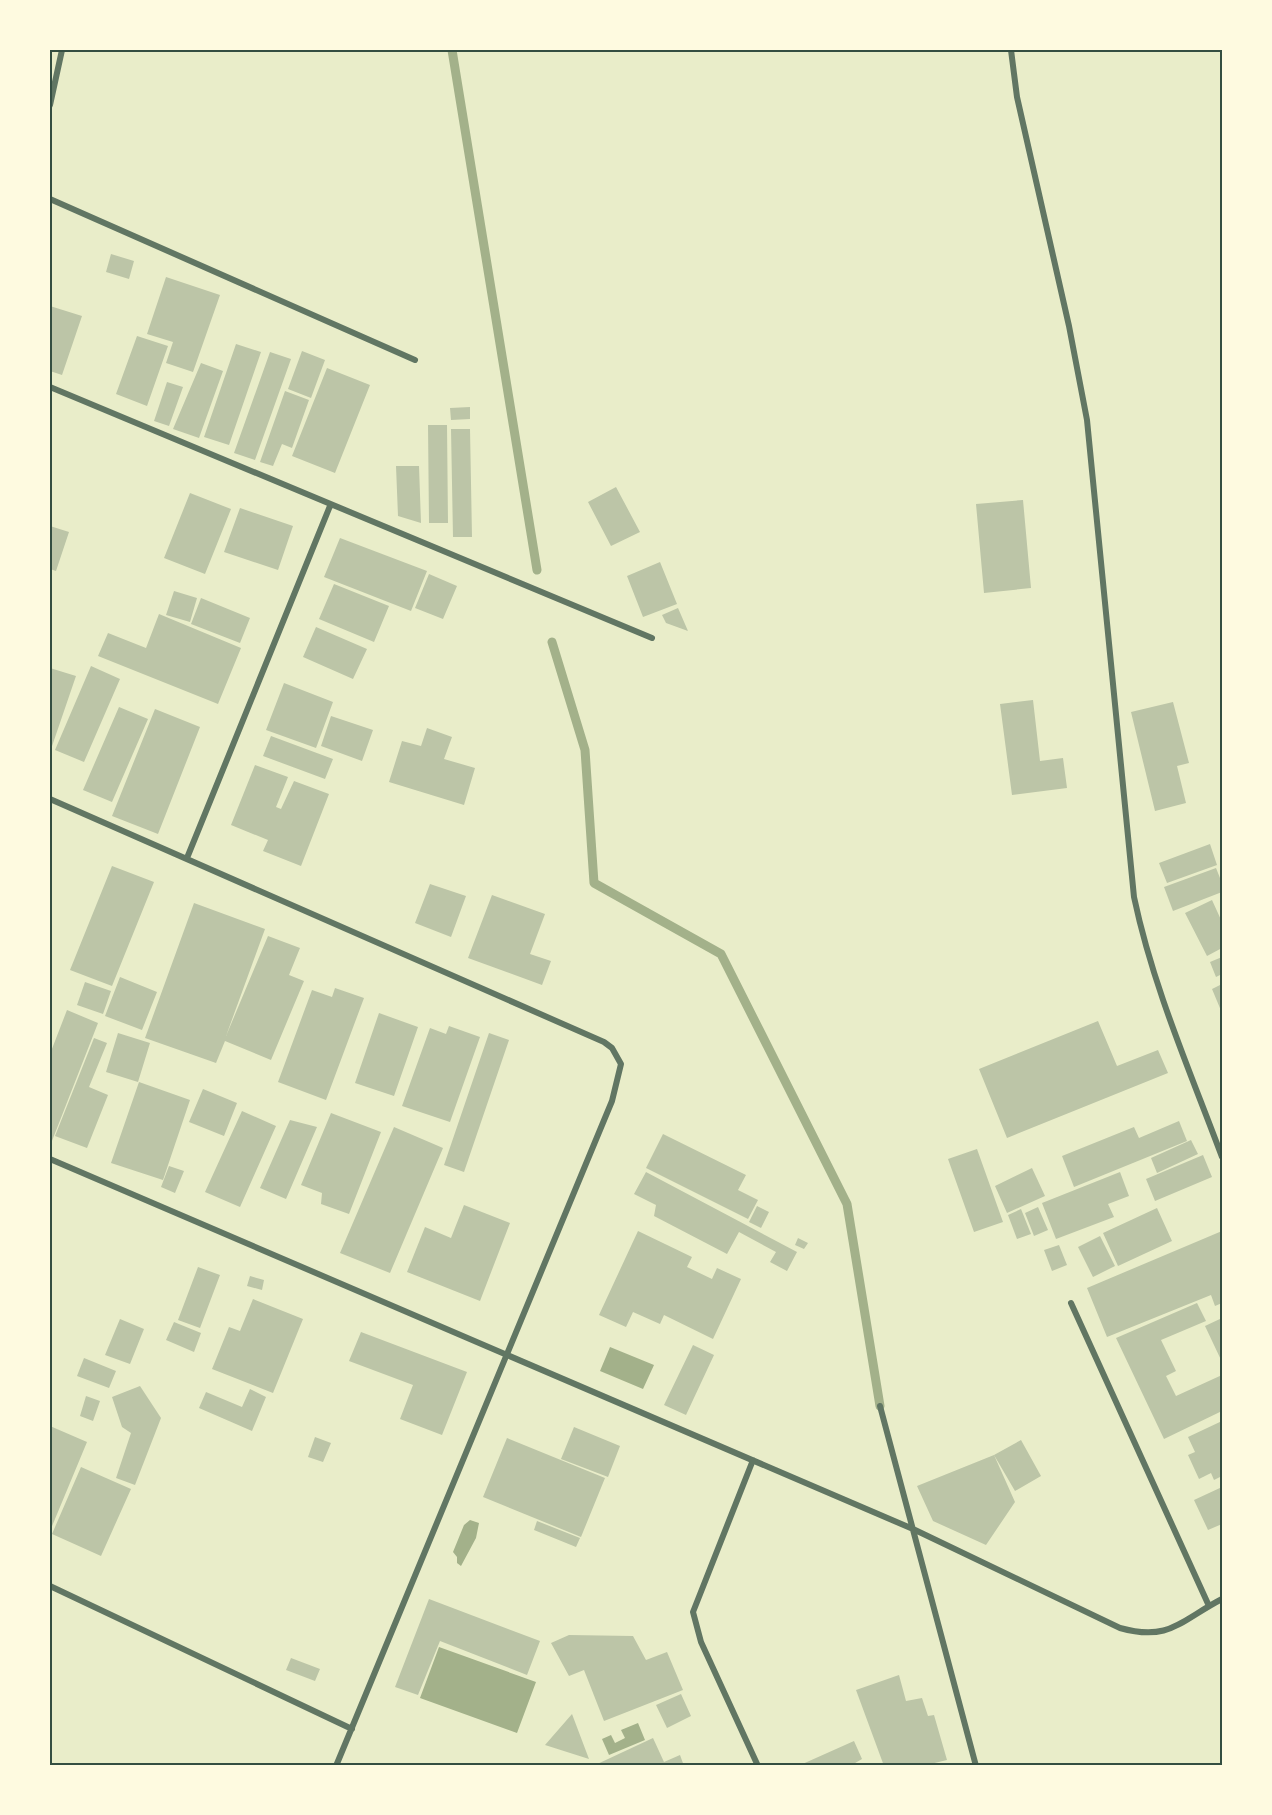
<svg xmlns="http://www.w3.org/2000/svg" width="1272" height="1815" font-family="'Roboto Condensed',sans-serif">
  <rect width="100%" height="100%" fill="#e9edc9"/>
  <path fill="#a3b18a" d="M610,1347L654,1365L643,1389L600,1371Z
    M470,1520L479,1523L476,1538L461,1566L457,1563V1557L453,1552L464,1525Z
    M439,1647L536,1682L517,1733L420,1698Z
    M638,1723L645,1740L609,1755L602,1739L611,1735L615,1743L625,1738L621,1730Z"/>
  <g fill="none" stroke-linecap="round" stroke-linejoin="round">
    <path stroke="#a3b18a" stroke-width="9" d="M452,50L537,570
      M552,642L585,750L594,883L721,954L847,1204L880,1406"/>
  </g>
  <path fill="#bcc5a7" d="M111,254L134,261L129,279L106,272Z
    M166,277L220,295L193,372L166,363L173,342L147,334Z
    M50,306L82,316L62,375L50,371Z
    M137,336L168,346L147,406L116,394Z
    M236,344L261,352L229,445L204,437Z
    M302,351L325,360L311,398L288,389Z
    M270,352L291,359L255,460L234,453Z
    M201,363L223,371L199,438L173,429Z
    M327,368L370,385L335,473L292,456Z
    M167,382L183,387L169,426L154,421Z
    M285,391L309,400L292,448L282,444L273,466L260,462Z
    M470,407V419L451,420L450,408Z
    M428,425H447L448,523H429Z
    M451,429H470L472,537H453Z
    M396,466H419L421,523L398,516Z
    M616,487L640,532L611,546L588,502Z
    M190,493L231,509L205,574L164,558Z
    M1023,500L1031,588L984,593L976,504Z
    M240,508L293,526L278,570L224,552Z
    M50,526L69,532L56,571L50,569Z
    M340,538L427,571L411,611L324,577Z
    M660,562L677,604L643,617L627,576Z
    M429,574L457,586L443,619L415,608Z
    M334,584L389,606L374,642L319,619Z
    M174,591L197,598L190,622L166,615Z
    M201,598L250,618L240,643L191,624Z
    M678,608L688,631L666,623L662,615Z
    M159,614L241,648L218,704L98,656L108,633L146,648Z
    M316,627L367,649L353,679L303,657Z
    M91,666L120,679L84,762L55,750Z
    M50,668L76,676L50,752Z
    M284,683L333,702L316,748L266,730Z
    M1033,700L1040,761L1063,758L1067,788L1012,795L1000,704Z
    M1173,702L1189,763L1177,766L1186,803L1155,811L1131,712Z
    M119,707L148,719L112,802L83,790Z
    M155,709L200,727L158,834L112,816Z
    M331,716L373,730L362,761L321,746Z
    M427,728L452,737L444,759L475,768L464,805L389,782L402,741L421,746Z
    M271,736L333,759L325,779L263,756Z
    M255,765L288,777L276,807L281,809L294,781L329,794L301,866L263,851L268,840L231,825Z
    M1210,844L1217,865L1167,883L1159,863Z
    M112,866L154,882L112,986L70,970Z
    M1216,868L1222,883V892L1173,911L1164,887Z
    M430,884L466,896L451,937L415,923Z
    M492,895L545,914L530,954L551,961L542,985L468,958Z
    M1212,900L1222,922V948L1207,956L1185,913Z
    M194,903L265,929L226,1036L268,936L300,948L289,975L304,981L271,1060L225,1041L216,1063L145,1038Z
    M1222,957V974L1216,977L1210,962Z
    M120,977L157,992L142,1030L105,1016Z
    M85,982L111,991L103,1014L77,1005Z
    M1222,984V1013L1212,989Z
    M335,988L364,998L326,1100L278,1082L312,990L332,997Z
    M67,1010L98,1023L50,1146V1054Z
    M379,1013L418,1027L394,1096L355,1083Z
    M1098,1021L1117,1066L1158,1050L1168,1073L1007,1138L979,1069Z
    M449,1026L480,1037L450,1122L402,1106L430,1028L446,1034Z
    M118,1033L150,1043L138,1082L106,1072Z
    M489,1033L509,1040L464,1172L444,1165Z
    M94,1038L107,1043L89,1087L108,1095L87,1148L55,1136Z
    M139,1082L190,1100L163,1180L111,1163Z
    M203,1089L237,1103L224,1136L189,1122Z
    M242,1111L276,1126L240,1207L205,1192Z
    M331,1113L381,1132L349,1214L321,1204L322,1193L301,1185Z
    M290,1120L317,1127L286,1199L260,1188Z
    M1179,1121L1187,1141L1074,1187L1062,1156L1134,1127L1139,1138Z
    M394,1127L443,1148L390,1273L340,1253Z
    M663,1134L746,1175L738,1190L758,1200L748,1219L646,1168Z
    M1191,1140L1198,1154L1157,1173L1151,1158Z
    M977,1149L1003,1222L974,1232L948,1159Z
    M1203,1155L1212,1177L1155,1201L1146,1179Z
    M169,1166L184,1171L175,1193L161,1187Z
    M1032,1168L1045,1196L1007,1213L995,1186Z
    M646,1172L797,1252L787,1271L770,1262L776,1252L739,1232L727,1254L654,1216L656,1205L634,1194Z
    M1120,1172L1129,1196L1108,1204L1114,1217L1056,1239L1042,1203Z
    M464,1205L510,1223L480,1301L407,1272L425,1227L451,1238Z
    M757,1206L769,1212L761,1228L749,1222Z
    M1038,1207L1048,1230L1034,1236L1025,1213Z
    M1157,1208L1172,1241L1118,1266L1103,1233Z
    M1021,1209L1031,1234L1017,1239L1008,1215Z
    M638,1231L692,1257L687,1267L712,1279L717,1268L741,1279L713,1339L664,1315L660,1324L633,1312L626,1327L599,1315Z
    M1222,1231V1303L1215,1306L1211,1295L1107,1337L1087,1288Z
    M1100,1236L1115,1266L1093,1277L1078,1247Z
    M798,1238L808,1243L804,1249L795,1245Z
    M1059,1245L1067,1265L1052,1271L1044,1250Z
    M198,1267L220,1275L200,1328L178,1320Z
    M250,1276L264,1280L262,1290L247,1286Z
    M253,1299L303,1319L273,1393L212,1369L229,1327L240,1331Z
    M1197,1303L1206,1321L1161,1340L1176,1371L1166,1376L1176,1396L1222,1375V1411L1164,1439L1116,1338Z
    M1222,1318V1362L1205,1326Z
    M120,1319L144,1329L130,1364L105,1355Z
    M174,1322L201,1333L194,1352L166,1340Z
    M361,1332L467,1372L442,1435L400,1419L413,1385L349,1361Z
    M693,1345L714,1355L686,1415L664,1405Z
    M84,1358L116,1371L109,1388L77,1376Z
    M140,1386L161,1418L135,1485L116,1478L131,1433L122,1427L112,1397Z
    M250,1389L266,1397L252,1431L199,1408L206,1392L242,1407Z
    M86,1396L100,1401L93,1421L80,1416Z
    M1222,1421V1476L1214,1480L1211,1473L1199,1479L1188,1455L1195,1452L1188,1437Z
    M50,1426L87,1442L50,1531Z
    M574,1427L620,1446L608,1477L561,1459Z
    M315,1437L331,1443L323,1462L308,1457Z
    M507,1438L605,1478L581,1537L483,1497Z
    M1021,1440L1041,1476L1015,1491L994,1455Z
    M994,1455L1015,1502L986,1545L933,1521L917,1486Z
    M81,1467L131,1489L101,1556L52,1534Z
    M1222,1487V1524L1208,1530L1194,1500Z
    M537,1521L580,1538L576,1547L534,1530Z
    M429,1599L540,1641L527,1675L440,1641L418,1695L395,1687Z
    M569,1635L633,1636L646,1660L667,1652L683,1690L604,1721L584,1670L569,1676L551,1643Z
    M291,1658L320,1669L315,1681L286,1670Z
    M899,1675L906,1701L922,1698L928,1716L934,1715L947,1760L922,1766H884L856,1690Z
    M681,1694L691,1716L667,1728L656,1705Z
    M572,1714L589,1759L545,1745Z
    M653,1738L664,1762L680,1755L684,1766H593Z
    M854,1741L862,1759L850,1766H798Z"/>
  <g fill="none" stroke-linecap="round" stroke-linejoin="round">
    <path stroke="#617663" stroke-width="6" d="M1011,50L1017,97L1069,326L1087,420L1134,897C1153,987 1190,1071 1222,1157
      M50,105L62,50
      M50,199L415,360
      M50,387L652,638
      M50,799L604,1042L612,1048L621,1064L612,1101L336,1766
      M187,858L330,506
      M50,1159L913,1529L1120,1628C1170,1642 1181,1620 1222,1599
      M1071,1303L1209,1606
      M880,1406L976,1766
      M753,1460L693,1612L701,1642L758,1766
      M50,1586L352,1729"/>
  </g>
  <rect width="1272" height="1815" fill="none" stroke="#fefae0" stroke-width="102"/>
  <rect x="51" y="51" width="1170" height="1713" fill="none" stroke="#344e41" stroke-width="2"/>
</svg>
